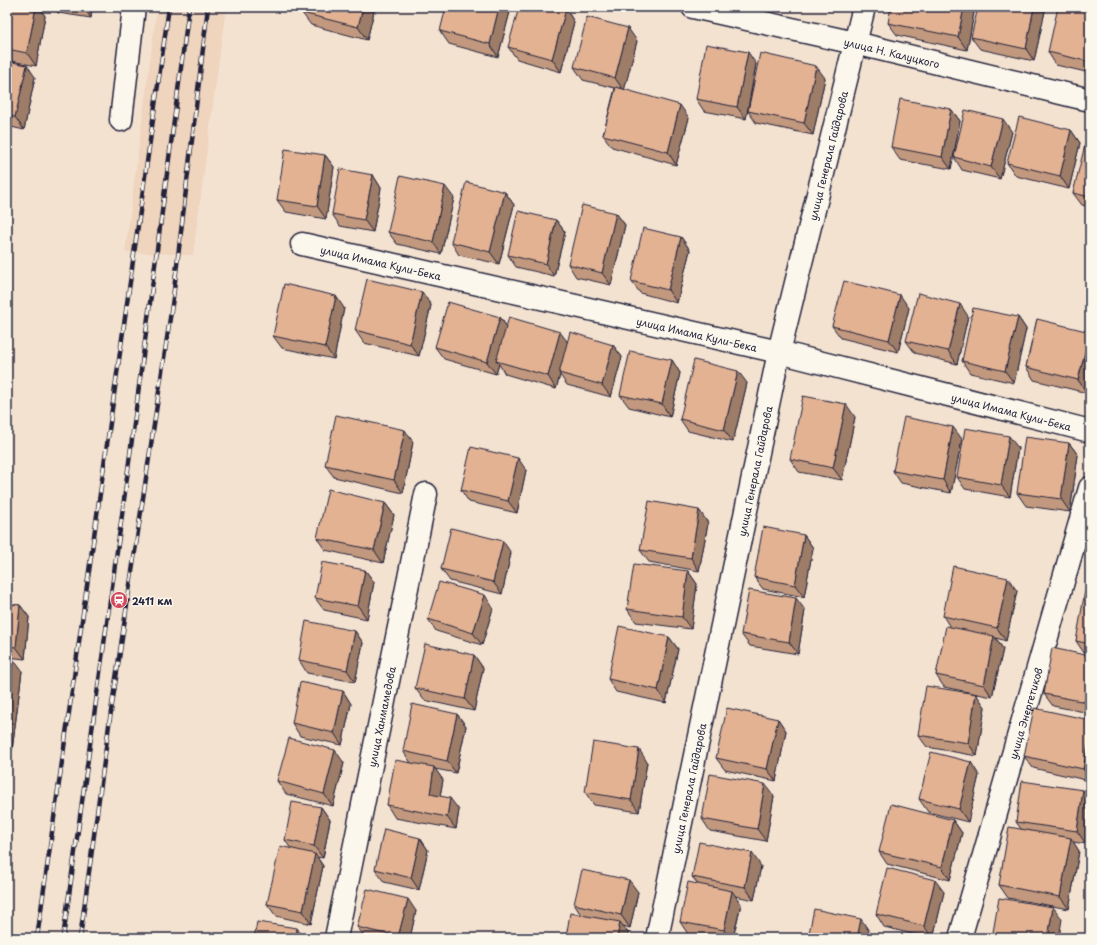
<svg xmlns="http://www.w3.org/2000/svg" width="1097" height="945" font-family="'Playpen Sans',sans-serif">
  <rect width="100%" height="100%" fill="#f4e2d1"/>
  <filter id="ink" filterUnits="userSpaceOnUse"><feTurbulence type="fractalNoise" baseFrequency=".025" numOctaves="2"/><feDisplacementMap in="SourceGraphic" scale="8" xChannelSelector="R" yChannelSelector="G"/><feConvolveMatrix kernelMatrix="1 2 1 2 8 2 1 2 1" color-interpolation-filters="sRGB"/></filter>
  <g filter="url(#ink)">
    <path fill="#efd4be" d="M157,7H226L193,255L125,252Z"/>
    <g fill="none" stroke-linecap="round" stroke-linejoin="round">
      <g stroke="#22223b" stroke-width="25">
        <g id="minor">
          <path id="s1" d="M693,7L855,43L1090,100"/>
          <path d="M121,120L134,7"/>
          <path id="s2" d="M302,244L779,352L1090,431"/>
          <path id="s3" d="M336,938L426,494"/>
          <path id="s4" d="M657,938L779,352L864,7"/>
          <path id="s5" d="M960,938L1090,488"/>
        </g>
      </g>
      <use href="#minor" stroke="#fbf7ec" stroke-width="22"/>
      <g stroke="#22223b" stroke-width="4.5">
        <path id="rail" d="M37,938L169,7
          M63,938L122,515L189,7
          M80,938L109,725L173,298L208,7"/>
      </g>
      <use href="#rail" stroke="#fbf7ec" stroke-width="3" stroke-dasharray="9" stroke-linecap="butt"/>
    </g>
    <path fill="#c2997e" stroke="#22223b" d="M7,7H39L45,16L36,66L7,60Z
      M54,7H92L91,18L58,13Z
      M375,7L367,40L311,25L302,13Z
      M975,7L967,50L897,35L888,23Z
      M511,8L498,57L449,44L440,31Z
      M566,9L574,22L561,72L517,59L508,47Z
      M1090,10V73L1056,65L1048,52Z
      M1045,11L1034,61L980,49L971,37Z
      M637,41L624,90L689,118L676,165L612,147L603,135L615,88L583,80L574,67Z
      M7,61L35,77L24,130L7,126Z
      M756,64L746,119L704,111L696,99Z
      M825,78L813,135L756,123L748,111Z
      M951,109L960,121L951,169L900,160L891,147Z
      M1071,130L1080,143L1069,189L1016,176L1007,163Z
      M1012,132L1000,179L962,170L954,157Z
      M1090,138V207L1082,205L1073,193Z
      M325,155L334,167L326,219L286,212L277,200Z
      M373,175L381,188L373,232L340,226L332,214Z
      M505,192L514,205L499,264L459,255L451,242Z
      M454,198L441,254L397,244L388,232Z
      M616,213L625,225L611,285L576,277L568,264Z
      M556,220L565,232L554,276L516,267L508,255Z
      M681,237L690,250L677,303L640,293L631,281Z
      M422,292L431,305L419,356L364,343L355,330Z
      M344,308L334,359L282,348L273,336Z
      M909,308L898,352L841,338L832,326Z
      M968,316L957,364L915,353L906,341Z
      M500,317L506,326L567,342L613,345L622,357L611,397L567,385L560,375L556,389L505,374L499,364L496,374L444,359L435,347Z
      M1018,317L1026,329L1014,383L970,373L962,361Z
      M1037,319L1090,387V391L1088,388L1087,393L1034,380L1026,367Z
      M672,360L680,373L670,417L629,407L620,395Z
      M747,383L733,442L688,431L680,419Z
      M855,417L842,480L799,472L790,459Z
      M962,439L951,493L901,483L893,471Z
      M413,442L403,493L334,477L325,465Z
      M1069,443L1078,455L1070,512L1026,506L1017,493Z
      M1018,448L1010,497L965,489L957,477Z
      M526,470L517,513L469,502L461,490Z
      M385,503L394,515L383,563L325,550L317,538Z
      M699,510L708,523L699,571L649,562L640,550Z
      M804,535L813,548L804,597L763,589L754,577Z
      M511,553L502,594L450,581L441,569Z
      M365,570L374,582L367,619L324,610L315,598Z
      M688,571L697,584L691,629L636,622L627,609Z
      M1017,591L1006,641L996,638L1003,649L992,697L944,687L936,675L950,627L943,616Z
      M1090,592V655L1084,653L1076,641Z
      M7,604L20,605L29,617L25,659L7,657Z
      M493,608L482,645L436,631L428,619Z
      M805,610L798,654L750,646L741,634Z
      M355,631L363,643L355,682L307,673L299,660Z
      M669,637L678,649L666,703L616,692L608,679Z
      M474,655L483,668L474,711L424,700L415,688Z
      M1090,656V713L1053,706L1044,694Z
      M7,658L22,671L12,750H7Z
      M343,691L351,704L342,745L300,736L292,723Z
      M976,694L985,707L977,756L927,747L918,735Z
      M457,714L466,726L456,773L435,769L443,780L440,796L459,810L456,829L395,818L387,805L411,763L403,751Z
      M778,719L786,731L776,781L725,770L716,758Z
      M1090,720V781L1033,768L1024,756Z
      M647,762L639,812L594,805L585,792Z
      M344,763L333,806L286,794L277,781Z
      M979,775L968,822L928,812L919,799Z
      M1083,790L1090,799V817L1086,844L1073,842L1079,851L1069,909L1008,898L999,885L1022,830L1016,822Z
      M774,796L766,841L710,831L702,819Z
      M321,807L330,820L323,858L317,857L323,866L311,924L276,916L267,904L291,849L285,840Z
      M953,820L962,833L950,880L887,864L879,852Z
      M420,838L428,850L419,890L384,882L375,869Z
      M761,866L754,900L735,896L741,904L733,938H708L688,934L680,922L698,884L692,877Z
      M638,892L630,928L623,926L629,934L581,915L574,904Z
      M944,892L933,938H929L884,927L876,914Z
      M416,911L410,938H366L357,927Z"/>
    <path fill="#9e7d67" stroke="#22223b" d="M36,7H39L45,16L36,66L27,53Z
      M83,7H92L91,18Z
      M363,7H375L367,40L358,27Z
      M499,7H510L511,8L498,57L490,44Z
      M964,7H975L967,50L958,37Z
      M1034,7H1042L1045,11L1034,61L1026,49Z
      M566,9L574,22L561,72L552,59Z
      M628,28L637,41L624,91L615,78Z
      M748,52L756,64L746,119L737,107Z
      M27,65L35,77L24,130L15,117Z
      M816,66L825,78L813,135L804,123Z
      M680,105L689,118L676,165L668,152Z
      M951,109L960,121L951,169L942,157Z
      M1003,119L1012,132L1000,179L991,167Z
      M1071,130L1080,143L1069,189L1060,176Z
      M325,155L334,167L326,219L317,206Z
      M373,175L381,188L373,232L364,220Z
      M445,186L454,198L441,254L433,242Z
      M505,192L514,205L499,264L490,252Z
      M616,213L625,225L611,285L602,273Z
      M556,220L565,232L554,276L546,264Z
      M681,237L690,250L677,303L668,290Z
      M422,292L431,305L419,356L410,344Z
      M900,295L909,308L898,352L889,340Z
      M336,296L344,308L334,359L325,347Z
      M960,304L968,316L957,364L948,351Z
      M500,317L509,330L496,361L499,364L496,374L487,362Z
      M1018,317L1026,329L1014,383L1005,371Z
      M560,332L569,344L559,373L560,375L556,389L548,376Z
      M1090,332V380L1087,386L1088,388L1087,393L1078,380Z
      M613,345L622,357L611,397L602,385Z
      M672,360L680,373L670,417L662,404Z
      M738,371L747,383L733,442L724,430Z
      M846,404L855,417L842,480L833,468Z
      M953,427L962,439L951,493L943,480Z
      M405,430L413,442L403,493L394,480Z
      M1009,436L1018,448L1010,497L1001,485Z
      M1069,443L1078,455L1070,512L1061,499Z
      M518,458L526,470L517,513L508,501Z
      M385,503L394,515L383,563L374,550Z
      M699,510L708,523L699,571L691,558Z
      M804,535L813,548L804,597L795,585Z
      M503,541L511,553L502,594L493,582Z
      M365,570L374,582L367,619L358,606Z
      M688,571L697,584L691,629L682,617Z
      M1008,578L1017,591L1006,641L997,628Z
      M485,595L493,608L482,645L473,633Z
      M796,598L805,610L798,654L789,642Z
      M20,605L29,617L25,659L16,647Z
      M355,631L363,643L355,682L347,670Z
      M994,636L1003,649L992,697L984,685Z
      M669,637L678,649L666,703L658,690Z
      M474,655L483,668L474,711L465,699Z
      M13,659L22,671L12,750L7,744V706Z
      M1090,682V707L1086,702Z
      M343,691L351,704L342,745L334,733Z
      M976,694L985,707L977,756L968,743Z
      M457,714L466,726L456,773L447,761Z
      M778,719L786,731L776,781L767,769Z
      M1090,736V778L1083,769Z
      M639,749L647,762L639,812L631,800Z
      M335,750L344,763L333,806L324,794Z
      M971,762L979,775L968,822L959,809Z
      M434,767L443,780L438,806L430,794Z
      M765,784L774,796L766,841L757,829Z
      M1083,790L1090,799V817L1086,844L1077,831Z
      M450,798L459,810L456,829L447,817Z
      M321,807L330,820L323,858L314,846Z
      M953,820L962,833L950,880L942,867Z
      M420,838L428,850L419,890L411,878Z
      M1071,838L1079,851L1069,909L1060,897Z
      M752,853L761,866L754,900L745,887Z
      M315,854L323,866L311,924L303,911Z
      M629,880L638,892L630,928L621,915Z
      M935,880L944,892L933,938H932L924,926Z
      M732,891L741,904L733,938H729L724,930Z
      M408,899L416,911L410,938H399L398,937Z
      M1053,907L1062,919L1059,938H1048Z
      M861,919L869,931L868,938H857Z
      M620,922L629,934L628,938H617Z
      M297,928L304,938H296Z"/>
    <path fill="#e2b293" stroke="#22223b" d="M7,7H36L27,53L7,49Z
      M303,7H363L358,27L302,13Z
      M446,7H499L490,44L440,31Z
      M519,7H556L566,9L552,59L508,47Z
      M891,7H964L958,37L888,23Z
      M978,7H1034L1026,49L971,37Z
      M1058,7H1077L1090,10V62L1048,52Z
      M587,17L628,28L615,78L574,67Z
      M706,44L748,52L737,107L696,99Z
      M760,53L816,66L804,123L748,111Z
      M7,61L27,65L15,117L7,116Z
      M616,87L680,105L668,152L603,135Z
      M900,99L951,109L942,157L891,147Z
      M965,110L1003,119L991,167L954,157Z
      M1019,117L1071,130L1060,176L1007,163Z
      M1087,137L1090,138V197L1073,193Z
      M285,149L325,155L317,206L277,200Z
      M340,169L373,175L364,220L332,214Z
      M400,176L445,186L433,242L388,232Z
      M466,182L505,192L490,252L451,242Z
      M582,205L616,213L602,273L568,264Z
      M518,211L556,220L546,264L508,255Z
      M643,228L681,237L668,290L631,281Z
      M367,279L422,292L410,344L355,330Z
      M844,281L900,295L889,340L832,326Z
      M284,284L336,296L325,347L273,336Z
      M918,293L960,304L948,351L906,341Z
      M448,302L500,317L487,362L435,347Z
      M973,308L1018,317L1005,371L962,361Z
      M509,317L560,332L548,376L496,361Z
      M1037,319L1090,332L1078,380L1026,367Z
      M570,332L613,345L602,385L559,373Z
      M630,351L672,360L662,404L620,395Z
      M694,360L738,371L724,430L680,419Z
      M1090,373V387L1087,386Z
      M803,396L846,404L833,468L790,459Z
      M336,415L405,430L394,480L325,465Z
      M904,417L953,427L943,480L893,471Z
      M965,428L1009,436L1001,485L957,477Z
      M1025,437L1069,443L1061,499L1017,493Z
      M471,447L518,458L508,501L461,490Z
      M328,489L385,503L374,550L317,538Z
      M649,501L699,510L691,558L640,550Z
      M763,527L804,535L795,585L754,577Z
      M451,528L503,541L493,582L441,569Z
      M322,562L365,570L358,606L315,598Z
      M634,564L688,571L682,617L627,609Z
      M953,566L1008,578L997,628L943,616Z
      M439,582L485,595L473,633L428,619Z
      M749,590L796,598L789,642L741,634Z
      M1085,591L1090,592V644L1076,641Z
      M7,604L20,605L16,647L7,646Z
      M306,621L355,631L347,670L299,660Z
      M619,626L669,637L658,690L608,679Z
      M946,626L994,636L984,685L936,675Z
      M425,644L474,655L465,699L415,688Z
      M1052,648L1090,656V682L1086,702L1044,694Z
      M7,658L13,659L7,706Z
      M300,682L343,691L334,733L292,723Z
      M926,686L976,694L968,743L918,735Z
      M412,704L457,714L447,761L403,751Z
      M727,708L778,719L767,769L716,758Z
      M1034,708L1090,720V736L1083,769L1024,756Z
      M289,738L335,750L324,794L277,781Z
      M593,742L639,749L631,800L585,792Z
      M931,752L971,762L959,809L919,799Z
      M395,760L434,767L430,794L450,798L447,817L387,805Z
      M710,774L765,784L757,829L702,819Z
      M1022,781L1083,790L1077,831L1016,822Z
      M292,802L321,807L314,846L285,840Z
      M891,804L953,820L942,867L879,852Z
      M1009,827L1071,838L1060,897L999,885Z
      M384,829L420,838L411,878L375,869Z
      M699,842L752,853L745,887L692,877Z
      M280,846L315,854L303,911L267,904Z
      M887,868L935,880L924,926L876,914Z
      M582,870L629,880L621,915L574,904Z
      M688,882L732,891L724,930L680,922Z
      M367,889L408,899L398,937L357,927Z
      M999,898L1053,907L1048,938H992Z
      M814,909L861,919L857,938H808Z
      M570,913L620,922L617,938H566Z
      M257,922L297,928L296,938H254Z
      M676,936L690,938H676Z"/>
  </g>
  <defs>
    <g id="station-disc" transform="scale(0.9)"><circle r="9.5" fill="#d1495b" stroke="#fbf7ec"/><path d="M-3-6H3Q5-6 5-4V2Q5 4 3 4L4.5 6H3L1.5 4h-3L-3 6H-4.5L-3 4Q-5 4-5 2V-4Q-5-6-3-6ZM-3.5-4v3h7v-3ZM-3.5 1v1.5H-2V1ZM2 1v1.5H3.5V1Z" fill="#fff"/></g>
  </defs>
  <g fill-rule="evenodd">
    <use href="#station-disc" x="119" y="600"/>
  </g>
  <g text-anchor="middle" dominant-baseline="central" stroke-width="3" stroke-linejoin="round" paint-order="stroke">
    <g font-size="10" fill="#22223b" stroke="#fbf7ec">
      <text stroke="none"><textPath href="#s1" startOffset="204">улица Н. Калуцкого</textPath></text>
      <text stroke="none"><textPath href="#s4" startOffset="801">улица Генерала Гайдарова</textPath></text>
      <text stroke="none"><textPath href="#s2" startOffset="81">улица Имама Кули-Бека</textPath></text>
      <text stroke="none"><textPath href="#s2" startOffset="405">улица Имама Кули-Бека</textPath></text>
      <text stroke="none"><textPath href="#s2" startOffset="729">улица Имама Кули-Бека</textPath></text>
      <text stroke="none"><textPath href="#s4" startOffset="477">улица Генерала Гайдарова</textPath></text>
      <text stroke="none"><textPath href="#s5" startOffset="234">улица Энергетиков</textPath></text>
      <text stroke="none"><textPath href="#s3" startOffset="226">улица Ханмамедова</textPath></text>
      <text stroke="none"><textPath href="#s4" startOffset="153">улица Генерала Гайдарова</textPath></text>
    </g>
    <g font-size="10" font-weight="bold" fill="#22223b" stroke="#fbf7ec" text-anchor="start">
      <text x="132" y="600">2411 км</text>
    </g>
  </g>
  <rect width="1097" height="945" fill="none" stroke="#fbf7ec" stroke-width="24"/>
  <rect x="12" y="12" width="1073" height="921" fill="none" stroke="#22223b" stroke-width="1.5" filter="url(#ink)"/>
</svg>
